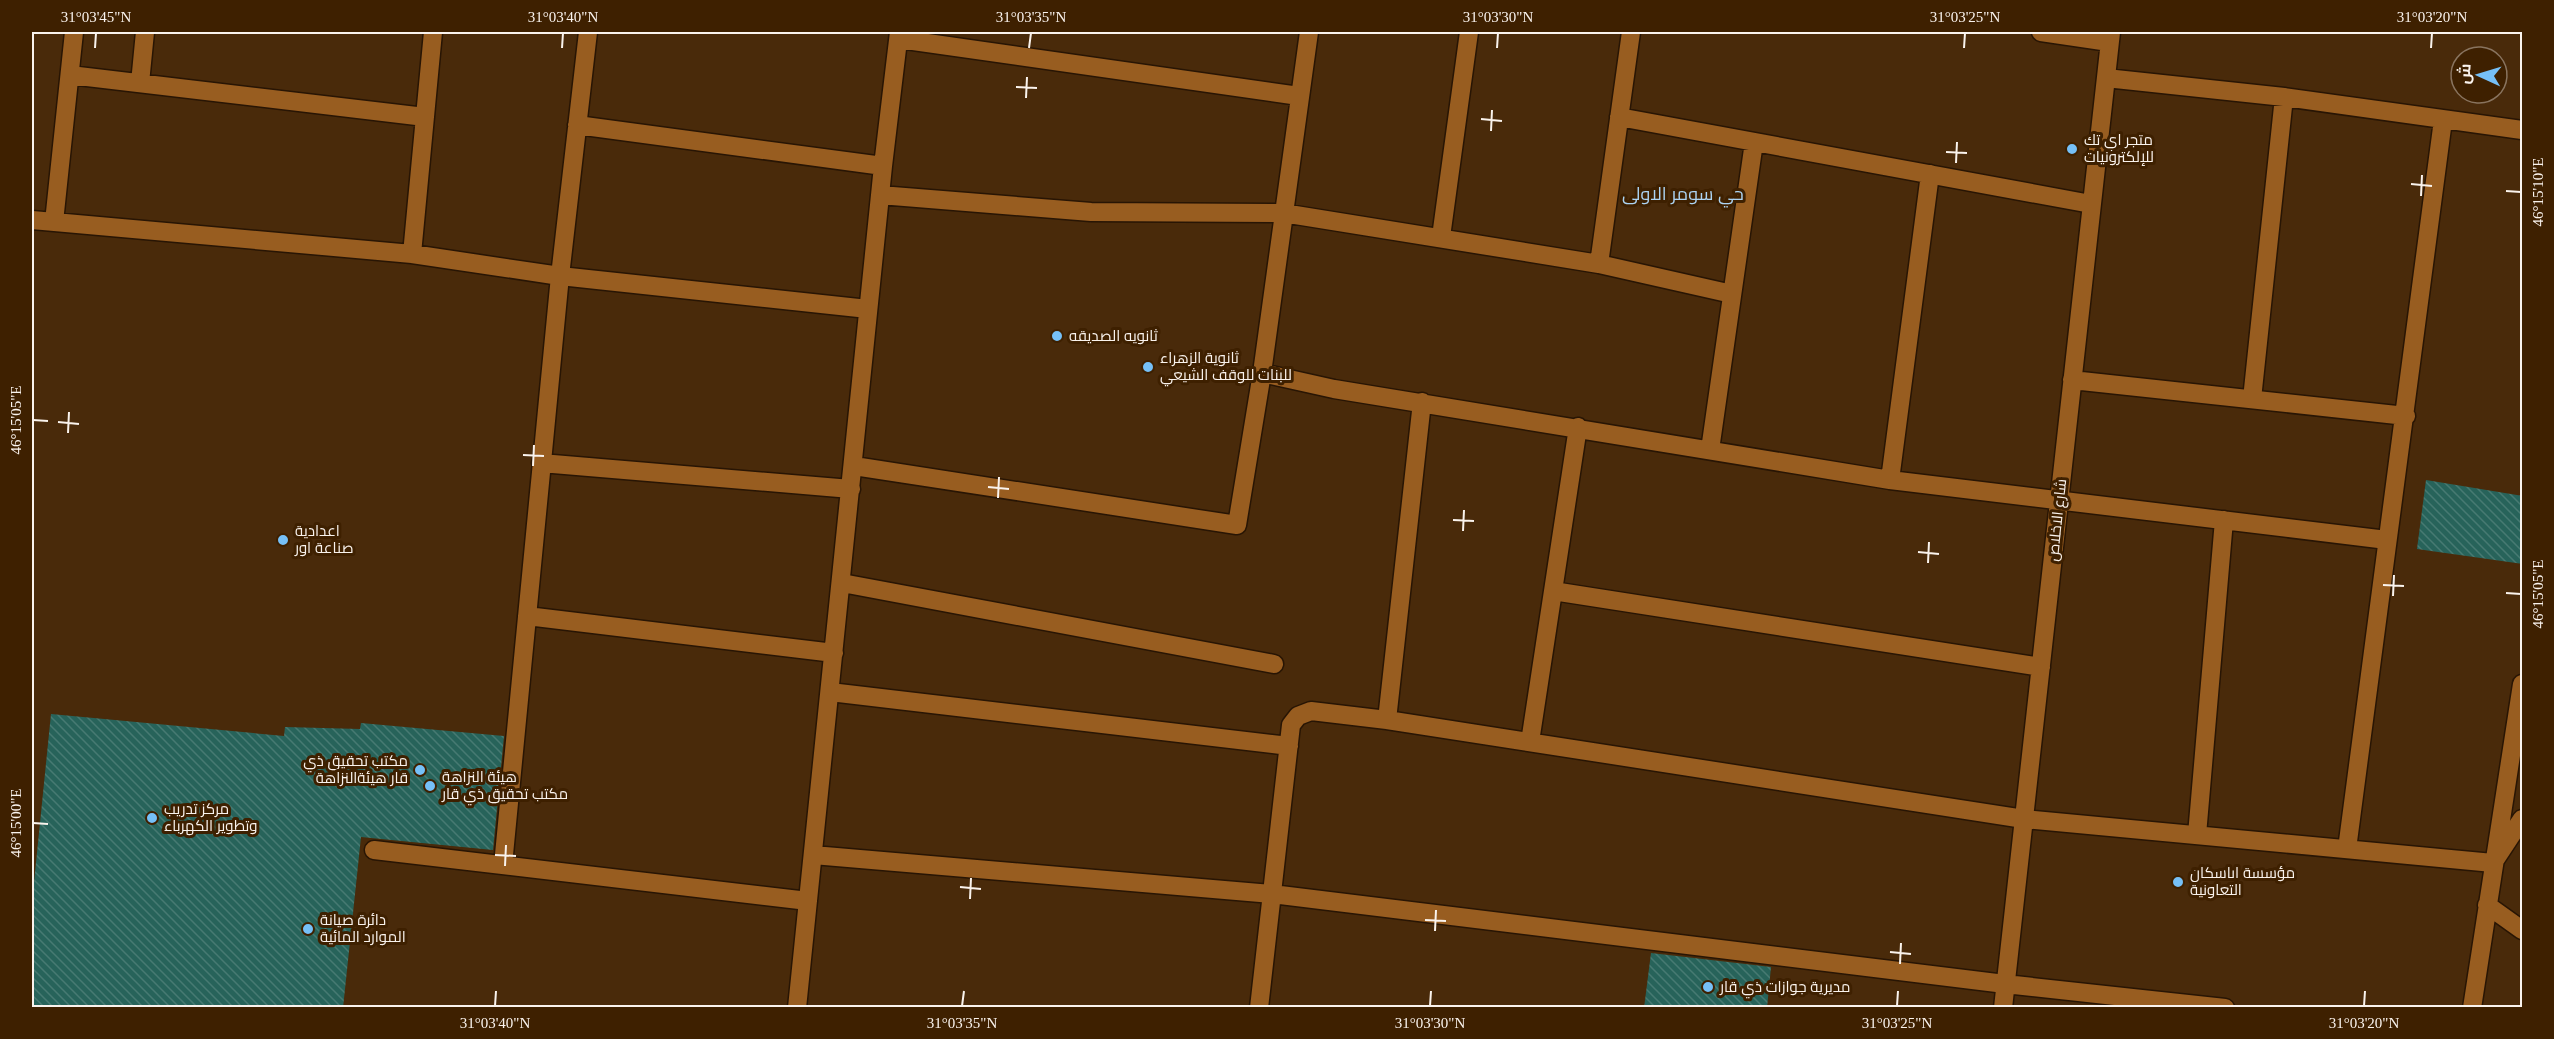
<svg xmlns="http://www.w3.org/2000/svg" width="2554" height="1039" font-family="'Times New Roman',Cairo,serif">
  <defs>
    <pattern id="building-back-hatch" width="6" height="6" patternUnits="userSpaceOnUse" patternTransform="scale(1.5)"><rect width="6" height="6" fill="#27635a"/><path d="M-1 5l2 2M0 0l6 6M5-1l2 2" fill="none" stroke="#477a72"/></pattern>
  </defs>
  <rect width="100%" height="100%" fill="#492a0a"/>
  <path fill="url(#building-back-hatch)" d="M2426,480L2523,496V564L2417,549Z
    M51,714L284,736L285,727L360,729L361,723L504,736L493,850L361,837L343,1008H32V902Z
    M1651,953L1771,967L1767,1008H1644Z"/>
  <g fill="none" stroke-linecap="round" stroke-linejoin="round">
    <g stroke="#281504" stroke-width="21">
      <path id="minor" d="M2041,32L2109,42
        M899,39L1299,96
        M70,75L425,117
        M2106,78L2284,97L2522,130
        M140,83L145,32
        M1619,117L2091,204
        M577,125L883,166
        M880,195L1091,212L1283,213L1599,264L1732,294
        M32,220L412,254L560,276L868,309
        M54,222L74,32
        M1441,237L1469,32
        M412,254L433,32
        M1599,264L1631,32
        M1262,373L1334,389L1890,480L2387,540
        M2072,380L2406,416
        M2252,399L2284,97
        M1710,450L1754,142
        M541,463L851,489
        M854,466L1237,525L1262,373L1309,32
        M1890,480L1930,174
        M842,583L1274,664
        M1553,591L2041,667
        M527,616L834,653
        M830,692L1289,746
        M1387,720L1422,402
        M1530,742L1578,427
        M2197,835L2224,520
        M2347,849L2443,120
        M374,850L808,901
        M813,855L1272,894L2005,984L2225,1008
        M503,865L560,276L588,32
        M2487,905L2522,930
        M797,1008L883,166L899,32
        M1259,1008L1291,725L1298,716L1311,711L1387,720L2024,819L2493,863L2522,819
        M2003,1008L2111,32
        M2472,1008L2522,684"/>
    </g>
    <use href="#minor" stroke="#985d20" stroke-width="18"/>
  </g>
  <path fill="none" stroke="#faf3ed" stroke-width="2" d="M95,48L96,33M562,48L563,33M1029,48L1031,33M1497,48L1498,33M1964,48L1965,33M2431,48L2432,33M1016,87L1037,88M1026,98L1027,77M1481,119L1502,121M1491,131L1492,110M1946,152L1967,153M1956,163L1957,142M2411,184L2432,186M2506,191L2521,192M2421,196L2422,175M33,420L48,421M58,422L79,424M68,433L69,412M523,455L544,456M533,466L534,445M988,487L1009,489M998,498L999,477M1453,520L1474,521M1463,531L1464,510M1918,552L1939,554M1928,563L1929,542M2383,585L2404,586M2506,593L2521,594M2393,596L2394,575M33,823L48,824M495,855L516,856M505,866L506,845M960,887L981,889M970,899L971,878M1425,920L1446,921M1435,931L1436,910M1890,952L1911,954M1900,964L1901,943M495,1006L496,991M962,1006L964,991M1430,1006L1431,991M1897,1006L1898,991M2364,1006L2365,991"/>
  <g fill="#76c0f7" stroke="#3e2000" stroke-width="2">
    <circle cx="2072" cy="149" r="6"/>
    <circle cx="1057" cy="336" r="6"/>
    <circle cx="1148" cy="367" r="6"/>
    <circle cx="283" cy="540" r="6"/>
    <circle cx="420" cy="770" r="6"/>
    <circle cx="430" cy="786" r="6"/>
    <circle cx="152" cy="818" r="6"/>
    <circle cx="2178" cy="882" r="6"/>
    <circle cx="308" cy="929" r="6"/>
    <circle cx="1708" cy="987" r="6"/>
  </g>
  <g text-anchor="middle" dominant-baseline="central" stroke-width="6" stroke-linejoin="round" paint-order="stroke">
    <g font-size="15" fill="#faf3ed" stroke="#3e2000" text-anchor="start">
      <text x="2084" y="140">متجر اي تك<tspan x="2084" dy="17">للإلكترونيات</tspan></text>
      <text x="1069" y="336">ثانويه الصديقه</text>
      <text x="1160" y="358">ثانوية الزهراء<tspan x="1160" dy="17">للبنات للوقف الشيعي</tspan></text>
      <text x="295" y="531">اعدادية<tspan x="295" dy="17">صناعة اور</tspan></text>
      <text x="408" y="761" text-anchor="end">مكتب تحقيق ذي<tspan x="408" dy="17">قار هيئةالنزاهة</tspan></text>
      <text x="442" y="777">هيئة النزاهة<tspan x="442" dy="17">مكتب تحقيق ذي قار</tspan></text>
      <text x="164" y="809">مركز تدريب<tspan x="164" dy="17">وتطوير الكهرباء</tspan></text>
      <text x="2190" y="873">مؤسسة اىاسكان<tspan x="2190" dy="17">التعاونية</tspan></text>
      <text x="320" y="920">دائرة صيانة<tspan x="320" dy="17">الموارد المائية</tspan></text>
      <text x="1720" y="987">مديرية جوازات ذي قار</text>
    </g>
    <g font-size="15" fill="#faf3ed" stroke="#3e2000">
      <text transform="translate(2057 520) rotate(-84)">شارع الاخلاص</text>
    </g>
    <g font-size="18" fill="#add4f3" stroke="#3e2000">
      <text x="1683" y="194">حي سومر الاولى</text>
    </g>
  </g>
  <rect width="2554" height="1039" fill="none" stroke="#3e2000" stroke-width="66"/>
  <g transform="translate(2479 75) rotate(274)"><circle r="28" fill="#3e2000" stroke="#89745f" stroke-width="1.5"/>
  <path d="M0-4.5L10 22L0 15L-10 22Z" fill="#76c0f7"/>
  <text y="-9" font-size="16" font-weight="bold" text-anchor="middle" fill="#faf3ed">ش</text>
  </g>
  <rect x="33" y="33" width="2488" height="973" fill="none" stroke="#faf3ed" stroke-width="2"/>
  <g font-size="15" text-anchor="middle" fill="#faf3ed">
    <text x="96" y="22">31°03'45"N</text>
    <text x="563" y="22">31°03'40"N</text>
    <text x="1031" y="22">31°03'35"N</text>
    <text x="1498" y="22">31°03'30"N</text>
    <text x="1965" y="22">31°03'25"N</text>
    <text x="2432" y="22">31°03'20"N</text>
    <text transform="translate(2538 192) rotate(-90)" y="5">46°15'10"E</text>
    <text transform="translate(16 420) rotate(-90)" y="5">46°15'05"E</text>
    <text transform="translate(2538 594) rotate(-90)" y="5">46°15'05"E</text>
    <text transform="translate(16 823) rotate(-90)" y="5">46°15'00"E</text>
    <text x="495" y="1028">31°03'40"N</text>
    <text x="962" y="1028">31°03'35"N</text>
    <text x="1430" y="1028">31°03'30"N</text>
    <text x="1897" y="1028">31°03'25"N</text>
    <text x="2364" y="1028">31°03'20"N</text>
  </g>
</svg>
